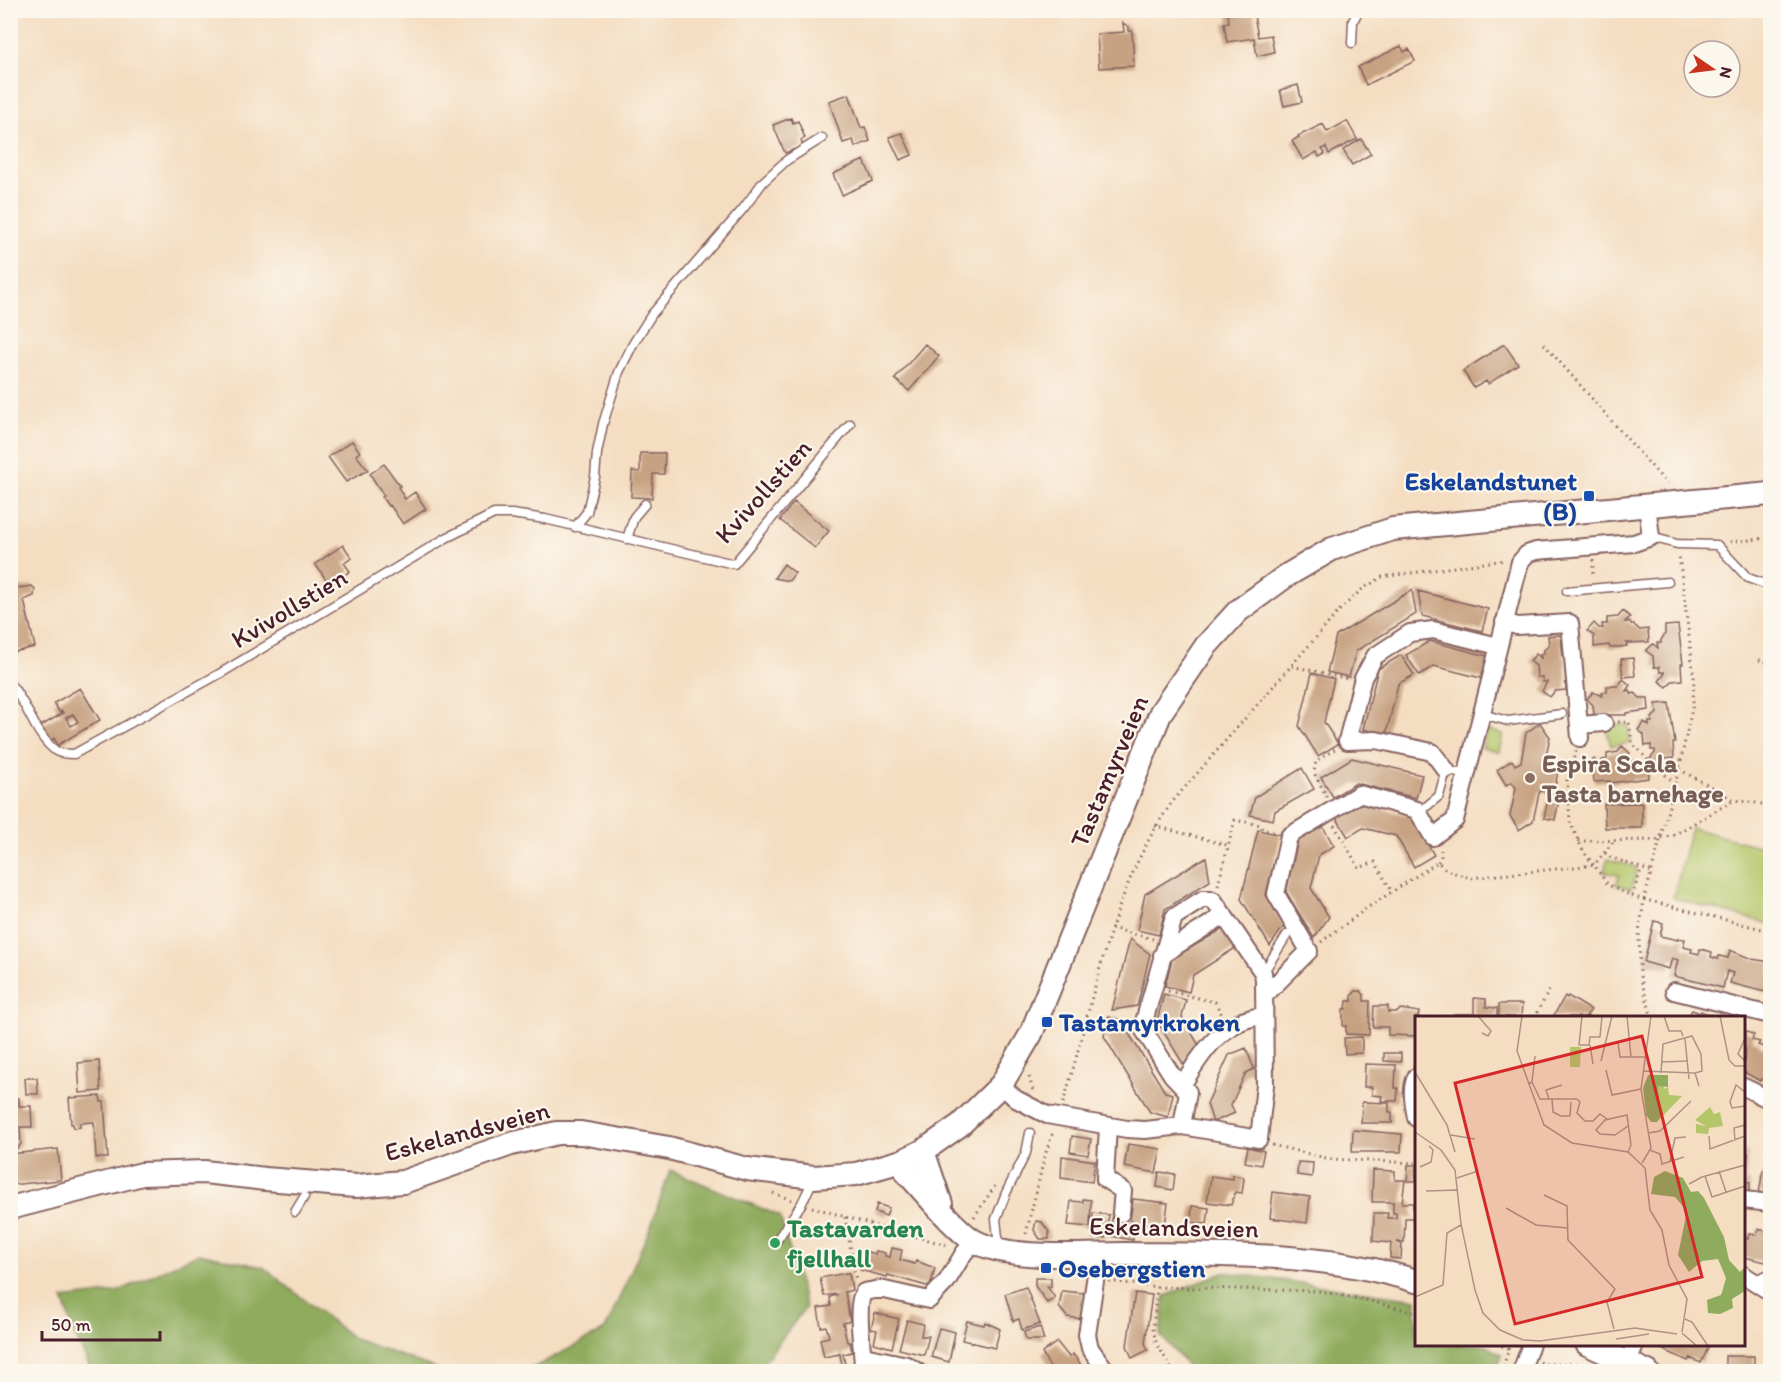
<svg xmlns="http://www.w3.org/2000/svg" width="1781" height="1382" font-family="Itim,sans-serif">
  <rect width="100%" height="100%" fill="#fbf7ec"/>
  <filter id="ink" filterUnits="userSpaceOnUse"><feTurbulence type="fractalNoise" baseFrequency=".0167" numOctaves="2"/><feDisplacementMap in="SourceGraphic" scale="12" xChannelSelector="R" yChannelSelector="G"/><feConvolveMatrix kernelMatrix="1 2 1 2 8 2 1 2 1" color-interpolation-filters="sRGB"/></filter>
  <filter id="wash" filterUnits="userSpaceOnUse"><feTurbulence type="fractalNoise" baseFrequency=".008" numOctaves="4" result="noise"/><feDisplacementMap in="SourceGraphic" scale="24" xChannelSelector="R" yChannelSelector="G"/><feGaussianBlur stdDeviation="1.35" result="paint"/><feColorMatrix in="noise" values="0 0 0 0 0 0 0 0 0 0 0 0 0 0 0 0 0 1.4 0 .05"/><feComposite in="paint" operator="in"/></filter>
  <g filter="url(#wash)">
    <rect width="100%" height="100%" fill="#f4ddc1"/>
    <path fill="#b4c669" stroke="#7f724a" stroke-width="1.5" d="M1626,724L1629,727L1630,743L1611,746L1605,726Z
      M1486,730L1503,734L1499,752L1482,748Z
      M1691,828L1770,849V924L1673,898Z
      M1607,859L1636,867L1637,871L1631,889L1616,885L1619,875L1604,872Z"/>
    <path fill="#8fab5d" stroke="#6c6544" stroke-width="1.5" d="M670,1170L780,1216L806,1307L757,1371L525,1372L605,1330L651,1226Z
      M199,1253L263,1267L354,1339L443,1371H92L75,1336L63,1299L117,1292Z
      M1223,1272L1416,1299V1344L1487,1345L1502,1355L1497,1371L1191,1370L1160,1335L1165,1296Z"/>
    <g id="blocks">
      <path fill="#c7a282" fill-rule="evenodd" d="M1227,10H1253L1258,37L1271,35L1274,52L1257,56L1254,38L1227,42L1224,23L1229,22Z
        M1123,23L1129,27V31H1132L1134,66L1099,68L1097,34L1124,32Z
        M1401,46L1404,52L1409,49L1415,61L1366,85L1358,67Z
        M1298,85L1302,102L1284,106L1280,90Z
        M849,94L861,128L865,127L870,141L855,147L853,140L843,143L829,101Z
        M791,118L793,123L798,121L805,138L801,140L803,146L785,153L773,125Z
        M1347,121L1357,139L1329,154L1326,147L1322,149L1325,154L1319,157L1317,152L1303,160L1292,141L1299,137L1298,136L1323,124L1327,132Z
        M902,133L912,155L900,160L889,137Z
        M1361,139L1371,154L1352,165L1343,150Z
        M864,160L873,181L842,195L833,174Z
        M925,344L939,356L909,391L895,379Z
        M1504,344L1518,364L1488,384L1486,381L1474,388L1463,371Z
        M352,441L360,452L356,455L368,470L346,482L328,457Z
        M640,453H665L664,474H653L652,498L631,497L632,471L640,472Z
        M384,464L400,486L398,487L405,499L415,492L426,509L403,524L390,505L388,506L382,497L384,496L370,474Z
        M794,502L829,531L815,548L780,520Z
        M343,545L352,558L344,563L350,571L330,585L315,564Z
        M784,564L795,573L789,581L774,578Z
        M32,586L35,589L34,596L24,600L35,647L10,653V589Z
        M1412,590L1416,614L1356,651L1349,677L1327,672L1336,636Z
        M1418,591L1488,609L1482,631L1422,616Z
        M1623,611L1630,617L1625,622H1630L1631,625H1634L1640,630L1648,629L1649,642L1626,643L1627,646L1610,648L1609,645L1594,647V636L1587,631L1594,623L1599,628H1603L1602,624H1607V618L1618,617Z
        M1678,625L1683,664H1681L1682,680L1672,681L1667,687L1659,681L1664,675V672H1660L1659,667H1654L1653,656L1646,651L1653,644L1658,648L1657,643H1661V640L1665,634V626Z
        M1561,635L1563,658H1565L1566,690L1555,691L1550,697L1542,691L1547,682H1543L1542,677H1537L1536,666L1530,661L1536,654L1541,658L1540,654L1544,653V650L1549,644L1548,636Z
        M1430,641L1491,657L1485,679L1434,666L1419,675L1406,655Z
        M1401,655L1414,675L1398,684L1386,735L1363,729L1378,669Z
        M1633,658L1635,676L1623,677L1621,659Z
        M1312,673L1334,679L1324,722L1338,744L1318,756L1299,726Z
        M1623,679L1630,685L1626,691L1630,690L1631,694L1635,693L1640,698H1648L1649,710L1626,713V715H1594L1593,705L1587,699L1593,692L1602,696V692H1607V686H1618Z
        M80,688L100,720L58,745L54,738L50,741L41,726L63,713L62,711L60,713L54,703ZM73,714L78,722L71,726L66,718Z
        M1669,703L1675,743H1673L1674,758L1663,759L1658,766L1650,759L1655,753V750H1651V745L1645,746L1644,735L1638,730L1644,722L1649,726V722H1652V718L1657,713L1656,704Z
        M1540,723L1550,737L1544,765L1546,768L1558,770L1554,794L1541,791L1539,793L1533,821L1519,830L1510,816L1516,788L1512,782L1506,785L1497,770L1512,760L1515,765L1521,762L1526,733Z
        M1622,746L1630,753L1626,758L1631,757V761H1635L1640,766L1648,765L1649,778L1610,783V781L1594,782L1593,772L1587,767L1594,759L1599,764H1602V760L1607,759V754L1618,752Z
        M1352,758L1422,775L1416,798L1356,783L1333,797L1321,777Z
        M1302,768L1314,789L1275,811L1273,820L1250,815L1255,797Z
        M1548,798L1559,800L1555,820L1544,818Z
        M1359,803L1411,816L1434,855L1414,867L1396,836L1363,828L1348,837L1336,817Z
        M1642,803V828H1605L1604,804Z
        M1322,825L1334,846L1319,855L1311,888L1329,917L1314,938L1286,892L1298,840Z
        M1258,830L1281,835L1266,895L1284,926L1270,946L1241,899Z
        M1206,857L1210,881L1165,909L1159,935L1137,930L1145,894Z
        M1654,921L1663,923L1660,936L1678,940V938L1685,939L1683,947L1692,949L1691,952L1699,954L1700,949L1712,952L1711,957L1718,959L1719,956L1728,958L1730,950L1752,959L1770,962V999L1768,998L1769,993L1730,983L1733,973L1727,971L1723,988L1674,976L1678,960L1672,958L1669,969L1644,962Z
        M1226,927L1237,947L1193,975L1189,992L1165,986L1172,959Z
        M1130,939L1150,954L1141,991L1137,1006L1112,1010Z
        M1356,991H1361L1364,995V1001H1370L1369,1035L1346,1034V1026H1343V1009H1346L1347,1001H1352V995Z
        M1164,994L1186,1000L1182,1017L1200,1047L1185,1067L1157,1021Z
        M1565,996L1567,998L1568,996L1591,1010L1586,1016L1589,1017H1553Z
        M1474,998L1486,999V1007L1497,1008V1017H1454V1014H1474Z
        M1499,1004H1522L1521,1017H1499Z
        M1374,1006H1388V1012H1398L1400,1009L1419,1012L1418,1017H1416V1036L1388,1035V1027H1373Z
        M1692,1010L1700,1013L1701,1011L1710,1015L1709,1017H1688Z
        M1108,1017L1130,1022L1128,1032L1165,1092L1173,1094L1168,1117L1150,1112L1117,1058L1104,1036Z
        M1745,1031L1754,1035L1752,1040L1760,1042L1758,1045L1764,1047L1766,1042L1770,1044V1086L1765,1083L1766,1081L1761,1079L1760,1081L1744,1072Z
        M1362,1037V1053L1345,1054L1344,1038Z
        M1246,1048L1254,1069L1246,1073L1242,1081L1231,1105L1235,1113L1213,1122L1207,1104L1229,1055Z
        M1384,1053H1401V1062L1384,1061Z
        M99,1061L101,1091L80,1093L78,1063Z
        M1365,1064L1396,1065L1395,1088H1398L1397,1101H1381L1382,1096L1372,1095V1087H1364Z
        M25,1078H37L38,1094H26Z
        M100,1096L101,1102H104L108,1158H96L94,1122L80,1123V1127L74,1128L73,1124H71L69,1098Z
        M10,1098H19V1106H31L32,1127H20L21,1144L18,1148L13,1150L10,1149Z
        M1362,1102L1389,1103V1112H1392V1123H1361Z
        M1353,1130L1402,1134L1401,1152H1352Z
        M1072,1136L1091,1139L1088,1155L1070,1152Z
        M1128,1144L1161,1149L1156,1173L1124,1167Z
        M1248,1147L1264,1151L1261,1165L1245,1162Z
        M58,1149L61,1180L10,1185V1154Z
        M1744,1152L1748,1153L1746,1181L1744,1180Z
        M1062,1156L1095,1161L1092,1182L1061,1178Z
        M1298,1162L1313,1163L1312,1177L1297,1175Z
        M1408,1165H1416V1181H1407Z
        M1373,1170L1395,1171V1180H1405L1402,1203H1413V1218H1405L1404,1242H1397L1402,1244L1401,1259L1390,1258L1391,1243L1373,1241L1374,1213H1388L1387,1218H1396V1213H1393V1202H1372Z
        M1763,1170L1770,1171V1195L1759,1193Z
        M1159,1172L1175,1174L1173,1190L1157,1187Z
        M1233,1175L1243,1177L1244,1179L1242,1193L1235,1192L1231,1205L1207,1202L1211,1176L1233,1179Z
        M1744,1181L1750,1182L1749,1195L1744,1194Z
        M1273,1192L1310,1197L1307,1223L1270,1218Z
        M1083,1199L1091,1200L1090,1227L1068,1225L1071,1201L1083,1202Z
        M1133,1199L1168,1203L1165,1226L1130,1221Z
        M877,1204L889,1208L886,1216L875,1212Z
        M1192,1206L1209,1208L1207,1224L1191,1222Z
        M1093,1213L1109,1215L1105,1238H1093L1094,1231H1091Z
        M1112,1218L1121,1219V1223L1129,1224V1233L1133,1234V1240L1110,1236Z
        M1036,1221L1042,1222L1049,1232V1239H1040L1034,1230Z
        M1758,1229L1770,1232V1263L1744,1257V1238L1748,1239L1749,1233L1757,1235Z
        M892,1248L902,1250L900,1260L915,1264L916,1261L935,1268L930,1287L888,1275L887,1277L860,1270L865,1251L875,1254L876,1251L885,1253V1256L890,1257Z
        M846,1273H849L852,1290L845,1292L850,1321L843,1323L847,1342H850L852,1352L843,1354L845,1364L842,1365L840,1354L824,1357L820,1339L829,1337L826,1326L821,1327L818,1308L831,1306L830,1297L837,1295L836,1294L824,1296L820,1278Z
        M1035,1278H1051V1287L1047,1286L1055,1298L1047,1303L1035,1286Z
        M1026,1287L1040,1324L1022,1330L1019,1319L1013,1321L1005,1294Z
        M1062,1291L1084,1293L1082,1319L1067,1317L1059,1307Z
        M1135,1293L1152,1295L1145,1343L1148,1350L1132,1358L1127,1346Z
        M875,1313L899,1319L892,1348L874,1343L877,1330L871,1329Z
        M907,1320L923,1324L921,1336H929L924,1355L899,1349Z
        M967,1321L984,1325L985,1322L1000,1329L995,1348L962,1340Z
        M1040,1327L1044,1340H1026L1024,1332Z
        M939,1328L955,1332L949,1362L931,1357Z
        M1057,1342L1069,1357L1073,1354L1082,1366L1078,1369L1080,1371H1052L1042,1353Z
        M1664,1344H1706L1709,1346L1701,1363L1690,1358L1688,1361L1662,1349Z
        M1725,1356H1754V1371H1725Z
        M845,1366L846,1371H818V1370Z"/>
    </g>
  </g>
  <g filter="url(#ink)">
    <use href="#blocks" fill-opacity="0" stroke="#866260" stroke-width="1.5"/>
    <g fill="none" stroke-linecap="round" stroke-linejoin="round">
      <g stroke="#866260" stroke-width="11">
        <path id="service" d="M1352,43L1353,21L1359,10
          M575,527L587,512L595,477L597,453L603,424L619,372L633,344L652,314L743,209L763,182L787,160L822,138
          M1651,537L1677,544L1717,545L1748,578L1770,586
          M627,539L634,517L645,504
          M1567,591L1668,582
          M10,684C28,703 34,735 56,751C61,754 69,754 74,754L221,673L446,538L494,514H512L545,519L734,564L850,424
          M1482,714L1508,721L1562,714
          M1427,806L1439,796L1446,770L1467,775
          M1263,973L1287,935
          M295,1212L304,1197
          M775,1243L802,1203L813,1180
          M999,1247L996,1219L1006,1193L1026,1153L1030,1133
          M1754,1280L1770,1274"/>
      </g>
      <g stroke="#866260" stroke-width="20">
        <path id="minor" d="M1504,622L1517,626L1570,623L1580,738
          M1580,725L1604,723
          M1446,770L1432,752L1376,740L1347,741L1363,678L1375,656L1410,633L1433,630L1498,646
          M1162,955L1224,915
          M1674,991L1770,1015
          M1265,995L1309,951L1276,894L1289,836L1359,794L1417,810L1433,837L1455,820L1520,562L1527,554L1536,551L1634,543L1651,537L1647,505
          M1416,1077C1410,1090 1414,1105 1416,1118
          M1001,1085L1016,1099L1047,1115L1127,1129L1145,1130L1182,1126L1259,1139L1265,1085L1264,980L1263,973L1214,901L1210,899H1203L1174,917L1143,1025V1029L1172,1075L1188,1092L1182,1126
          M1182,1086C1201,1053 1223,1019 1264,1016
          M1744,1087L1770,1100
          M1108,1126L1105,1179L1123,1191L1121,1213
          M1744,1200L1770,1203
          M1099,1254L1087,1335L1090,1348L1107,1372
          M1744,1275L1770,1292
          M864,1356L907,1365L918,1372
          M1628,1363L1635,1344
          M863,1372C864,1352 854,1305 864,1292L880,1289L929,1300L947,1281L964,1253L975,1241
          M1521,1372L1531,1344"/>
      </g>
      <g stroke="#866260" stroke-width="26">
        <path id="secondary" d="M923,1151L941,1204
          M902,1161L907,1173C924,1191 955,1230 974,1241C1011,1261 1081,1254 1123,1254C1220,1255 1322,1251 1416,1281
          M10,1208L142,1174L204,1172L265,1179L356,1186L403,1182L511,1144L557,1133H581L669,1148L747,1169L814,1177L856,1174L902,1161L923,1151L960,1125L1001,1085L1031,1034L1161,712L1206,646L1238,611L1286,576L1332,549L1393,529L1770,494
          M1587,1344L1648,1372"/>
      </g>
      <path stroke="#866260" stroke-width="3" stroke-dasharray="1.5 4.5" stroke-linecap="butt" d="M1544,344L1667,484
        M1730,542L1770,538
        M1593,560V578
        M1759,660L1770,663
        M1292,666L1348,679
        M1618,722H1629L1632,743L1649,761L1675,783
        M1576,751L1567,779L1570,822L1583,851L1594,865L1614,841
        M1679,769L1734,800L1770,805
        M1327,797L1314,773L1316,761L1335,749
        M1334,825L1359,868L1375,862L1392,892
        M1155,826L1227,845
        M1578,841L1656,840L1674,835L1734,800
        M1605,853L1610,857L1652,872
        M1438,862L1441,858V850
        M1218,885L1235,820L1261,825L1262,829L1273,832
        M1632,896L1641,870
        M1111,928L1153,939
        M1321,942L1370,906L1438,862L1446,870L1470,878L1594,865L1608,885L1634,897L1770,931
        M1168,991L1215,1002L1222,1015
        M1534,1018L1550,989
        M1652,1018L1640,976L1639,933L1644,900L1679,769L1693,704L1694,677L1679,555
        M1029,1077L1033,1091
        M1063,1103C1095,1001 1109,890 1173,801L1340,610L1361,590L1382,577L1505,560
        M1272,1145L1330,1159L1416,1163
        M773,1193L792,1200
        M812,1207L880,1227L947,1245
        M845,1217L856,1280
        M974,1217L997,1183
        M1026,1234L1045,1155L1053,1132
        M1109,1281L1157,1287L1319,1291L1371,1301L1416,1313
        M1157,1287L1153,1329L1156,1342L1173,1372
        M1496,1344L1512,1350
        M1540,1362L1560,1372
        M1545,1364L1580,1363
        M1502,1372L1510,1344"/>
      <use href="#service" stroke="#fff" stroke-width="8"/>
      <use href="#minor" stroke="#fff" stroke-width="16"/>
      <use href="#secondary" stroke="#fff" stroke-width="22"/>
    </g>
  </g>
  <g fill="#1a4fb4" stroke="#fbf7ec" stroke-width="2">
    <rect x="1583" y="490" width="12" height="12" rx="3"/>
    <rect x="1041" y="1016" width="12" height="12" rx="3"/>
    <rect x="1040" y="1262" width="12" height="12" rx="3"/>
  </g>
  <circle fill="#8d6e63" stroke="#fbf7ec" stroke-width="2" cx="1530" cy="778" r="6"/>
  <circle fill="#2e9e5b" stroke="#fbf7ec" stroke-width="2" cx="775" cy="1243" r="6"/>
  <g text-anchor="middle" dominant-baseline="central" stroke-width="4.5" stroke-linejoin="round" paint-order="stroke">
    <g font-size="26" font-weight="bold" fill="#164399" stroke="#fbf7ec" text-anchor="start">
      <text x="1577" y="481" text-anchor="end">Eskelandstunet<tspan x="1577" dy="30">(B)</tspan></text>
      <text x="1059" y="1022">Tastamyrkroken</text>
      <text x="1058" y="1268">Osebergstien</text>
    </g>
    <g font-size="26" fill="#4a1f2b" stroke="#fbf7ec">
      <text transform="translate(763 491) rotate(-48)">Kvivollstien</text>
      <text transform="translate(289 608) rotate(-31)">Kvivollstien</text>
      <text transform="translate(1109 771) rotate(-67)">Tastamyrveien</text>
      <text transform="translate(467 1131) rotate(-15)">Eskelandsveien</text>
      <text transform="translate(1174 1227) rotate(1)">Eskelandsveien</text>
    </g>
    <g font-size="26" font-weight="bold" fill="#785e54" stroke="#fbf7ec" text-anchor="start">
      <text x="1542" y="763">Espira Scala<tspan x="1542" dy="30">Tasta barnehage</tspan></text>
    </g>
    <g font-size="26" font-weight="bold" fill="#27864d" stroke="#fbf7ec" text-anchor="start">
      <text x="787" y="1228">Tastavarden<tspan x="787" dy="30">fjellhall</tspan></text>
    </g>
  </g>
  <g transform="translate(1415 1016)">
    <rect width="330" height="330" fill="#f4ddc1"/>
    <path d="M155,31H166L165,51H155ZM247,67L250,73L253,71L254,79L267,80L242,106L246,100L243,69ZM295,91L299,98L305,96L308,110L294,112L293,118L281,117V108L291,110L280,104Z" fill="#b4c669"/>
    <path d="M233,59H253V71L243,70L246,100L242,106H236L231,99L228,72ZM250,155L268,162L276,176L283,175L289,182L309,221L314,244L325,256L330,251V275L317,283L318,292L305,298L293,297L292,284L306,279L308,273L311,262L303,243L287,245L274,256L263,239L272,195L260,181L236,178L239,161Z" fill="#8fab5d"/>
    <path fill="none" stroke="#b09185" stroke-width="1.5" d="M63,0L76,15L73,20L67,17M107,0L102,35L129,109L157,127L213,136L230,152L235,194L247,214L254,249L272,283L267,316M167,0L164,29H174L175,21H185L187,0M212,0L216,41M249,0L254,15H266L268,20M305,0L314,44L320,50H330M330,22L323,38L330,45M270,23L274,63M203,27L205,41H230M175,29L178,48M186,45L197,0M246,46L273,45M191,54L197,79L226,73M228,55L280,57M0,56L32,109L40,136M246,57L248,28L277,20L286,38L287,55L280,57L284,70M117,66L120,40M113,68L117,66L125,83H162L165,86L162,97L170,105H178L185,98L192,103M330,76L321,69L315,86L317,92L330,90M134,83L131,74L147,69M137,83L138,96L146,100H155L156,86M213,110L200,119L185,118L181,114L190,104L212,99L216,129L213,136M0,116L26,134L40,154L46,208L60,274L68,297L85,314L108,324L125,325L220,312L262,318M233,117L245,115L276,85M36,119L60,123M294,120L295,133L330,120M320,124L319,112L330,109M235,134L245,138L247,148L269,141M255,145L260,122L271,121M227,147L236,132L226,73L236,0M5,151L16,146L18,134L14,130M304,155L311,176M290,160L297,181L330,170M42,162L63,155M274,168L287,161L330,149M11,175L43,174M129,179L152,190L153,224L200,273L192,286L199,313M91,192L121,209L152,212M0,281L28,269L32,217L46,209M270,303L277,306L293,330M267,317L282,330M201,323L234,318"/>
    <path fill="#d62828" fill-opacity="0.15" stroke="#d62828" stroke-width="3" d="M227,20L287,261L100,308L40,67Z"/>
    <rect width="330" height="330" fill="none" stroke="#4a1f2b" stroke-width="3"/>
  </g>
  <rect width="1781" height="1382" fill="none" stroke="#fbf7ec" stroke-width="36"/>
  <g transform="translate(1712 69) rotate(104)"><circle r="28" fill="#fbf7ec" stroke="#b4a19f" stroke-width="1.5"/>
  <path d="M0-4.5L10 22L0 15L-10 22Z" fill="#c8321e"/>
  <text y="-9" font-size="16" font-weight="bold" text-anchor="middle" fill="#4a1f2b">N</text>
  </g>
  <path d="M42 1331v9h118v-9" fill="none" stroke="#4a1f2b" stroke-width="3"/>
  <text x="51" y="1331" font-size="18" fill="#4a1f2b" stroke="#fbf7ec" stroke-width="4.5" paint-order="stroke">50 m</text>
</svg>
